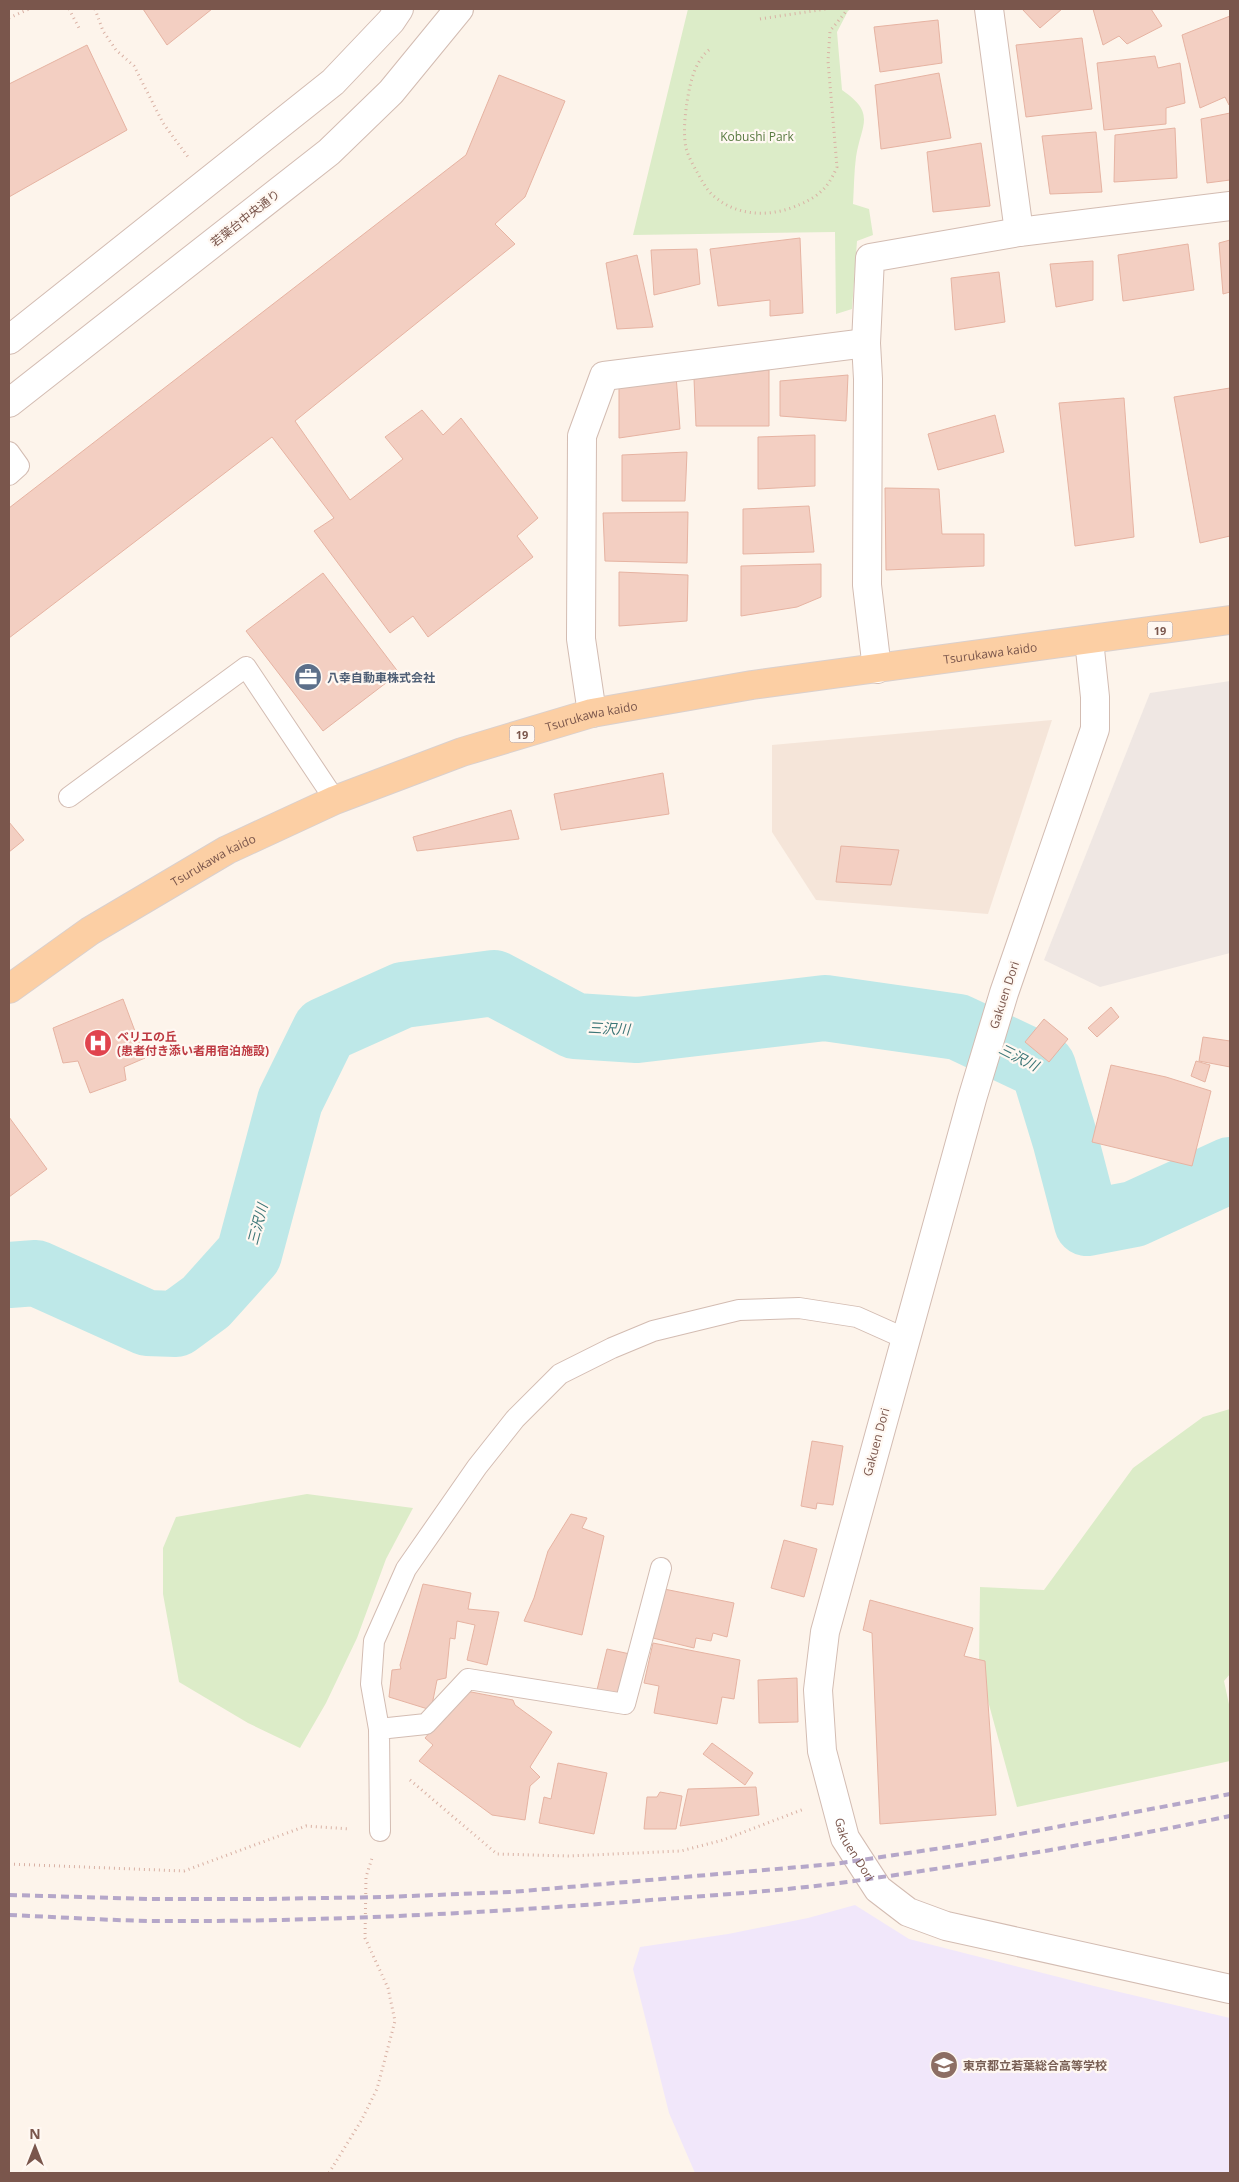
<svg xmlns="http://www.w3.org/2000/svg" width="1239" height="2182" font-family="'Open Sans','Noto Sans JP',sans-serif">
  <rect width="100%" height="100%" fill="#fdf4eb"/>
  <path fill="#f5e5d9" d="M1052,720L988,914L816,900L772,832V745Z"/>
  <path fill="#efe7e3" d="M1230,681V953L1100,987L1044,960L1150,693Z"/>
  <path fill="#f1e7fa" d="M855,1905L909,1939L1094,1986L1230,2018V2173H695L669,2113L633,1969L640,1947L728,1934L808,1918Z"/>
  <path fill="#dcecc8" d="M688,9H849L837,32L842,90C877,114 861,124 856,157C854,172 854,188 853,204L869,209L873,235L857,241L852,309L836,314L835,232L633,235Z
    M1230,1409V1674L1224,1681L1230,1709V1761L1017,1807L979,1668L980,1587L1044,1590L1133,1468L1203,1417Z
    M307,1494L413,1508L386,1559L357,1638L326,1703L300,1748L248,1723L179,1682L163,1594V1548L176,1517Z"/>
  <g fill="none" stroke-linecap="round" stroke-linejoin="round">
    <path stroke="#bee8e8" stroke-width="66" d="M9,1275L36,1273L147,1323L176,1324L206,1302L249,1254L290,1101L325,1030L403,995L494,983L575,1026L637,1030L825,1008L958,1027L1043,1067L1065,1139L1087,1223L1134,1214L1230,1170"/>
  </g>
  <path fill="#f3cfc2" stroke="#e6b3a2" d="M143,9H212L167,45Z
    M1022,9H1062L1040,28Z
    M1093,9H1151L1162,26L1127,44L1119,36L1103,45Z
    M1230,16V104L1229,105L1225,97L1200,108L1182,35Z
    M938,20L942,63L880,72L874,27Z
    M1082,38L1092,109L1026,117L1016,45Z
    M87,45L127,130L9,197V84Z
    M1155,56L1158,68L1180,63L1185,103L1166,108V124L1104,130L1097,63Z
    M939,73L951,138L881,149L875,85Z
    M499,75L565,101L525,197L495,224L515,244L295,421L350,500L403,459L385,437L422,410L443,435L461,418L538,518L517,536L533,557L428,637L413,616L390,633L314,531L334,518L272,437L9,638V508L466,155Z
    M1230,113V180L1207,183L1201,119Z
    M1175,128L1177,178L1114,182L1115,135Z
    M1096,132L1102,192L1050,194L1042,136Z
    M981,143L990,206L933,212L927,152Z
    M800,238L803,313L770,316V300L718,306L710,249Z
    M1230,240V292L1223,294L1219,243Z
    M1188,244L1194,290L1123,301L1118,255Z
    M697,249L700,284L654,295L651,250Z
    M637,255L653,327L617,329L606,263Z
    M1093,261V300L1056,307L1050,264Z
    M999,272L1005,322L955,330L951,278Z
    M769,370V426H696L694,379Z
    M676,375L680,429L619,438V384Z
    M848,375L846,421L780,416V381Z
    M1230,388V536L1200,543L1174,397Z
    M1124,398L1134,537L1075,546L1059,403Z
    M995,415L1004,452L938,470L928,434Z
    M815,435V486L758,489V437Z
    M687,452L685,501H622V455Z
    M885,488L939,489L942,534H984V566L886,570Z
    M809,506L814,552L743,554V509Z
    M688,512L687,563L605,561L603,513Z
    M821,564V597L797,607L741,616V566Z
    M619,572L688,575L687,621L619,626Z
    M323,573L399,673L323,731L246,631Z
    M663,773L669,814L561,830L554,794Z
    M511,810L519,839L417,851L413,837Z
    M9,822L24,840L9,852Z
    M841,846L899,850L891,885L836,882Z
    M123,999L145,1058L124,1067L126,1080L90,1093L78,1061L63,1063L53,1028Z
    M1111,1007L1119,1017L1097,1037L1088,1028Z
    M1044,1019L1068,1039L1049,1062L1025,1042Z
    M1203,1037L1230,1041V1067L1199,1061Z
    M1196,1061L1210,1065L1205,1082L1191,1076Z
    M1111,1065L1166,1077L1211,1091L1192,1166L1092,1142Z
    M9,1117L47,1169L9,1197Z
    M812,1441L843,1446L833,1505L817,1503L816,1509L801,1506Z
    M571,1514L587,1518L582,1528L604,1536L582,1635L524,1621L534,1598L548,1551Z
    M784,1540L817,1549L804,1597L771,1588Z
    M423,1584L471,1593L468,1609L499,1612L487,1665L467,1660L475,1625L457,1621L455,1639L450,1638L446,1678L437,1680L431,1710L389,1697L392,1670L401,1669L400,1665Z
    M664,1589L734,1603L727,1637L713,1633L711,1641L696,1638L694,1648L653,1638Z
    M870,1600L973,1628L964,1656L985,1661L996,1815L880,1824L872,1633L863,1630Z
    M653,1643L740,1660L734,1699L722,1697L717,1724L654,1713L659,1686L644,1683Z
    M607,1649L630,1654L620,1695L597,1690Z
    M797,1678L798,1722L759,1723L758,1680Z
    M466,1691L513,1700L515,1705L552,1732L530,1767L540,1777L530,1786L525,1820L492,1815L419,1761L433,1745L425,1738Z
    M712,1743L753,1773L745,1785L703,1754Z
    M558,1763L607,1773L594,1834L539,1823L544,1797L551,1799Z
    M756,1787L759,1815L680,1826L688,1789Z
    M660,1792L682,1796L676,1829H644L647,1797H657Z"/>
  <g fill="none" stroke-linecap="round" stroke-linejoin="round">
    <g stroke="#d3bcb2" stroke-width="22">
      <path id="service" d="M9,452L19,466L9,475
        M69,797L246,667L335,800
        M379,1729L371,1684L374,1641L406,1569L477,1467L515,1419L560,1374L612,1348L653,1331L739,1310L799,1308L857,1317L904,1338
        M380,1831L379,1729L426,1724L468,1679L625,1704L661,1568"/>
    </g>
    <g stroke="#d3bcb2" stroke-width="30">
      <g id="minor">
        <path d="M989,9L1019,232"/>
        <path id="s1" d="M1089,640L1095,697V729L1004,993L972,1099L825,1632L818,1690L822,1751L845,1838L878,1889L908,1912L946,1926L1230,1989"/>
        <path d="M877,669L867,585L868,379L866,343L870,258L1019,232L1230,206"/>
        <path d="M592,713L581,639L582,436L604,376L866,343"/>
      </g>
    </g>
    <g stroke="#d3bcb2" stroke-width="30">
      <path id="tertiary" d="M9,340L333,82L391,21L399,9
        M9,403L329,152L391,92L459,9"/>
    </g>
    <g stroke="#dad0cd" stroke-width="30">
      <g id="primary">
        <path id="s2" d="M9,989L90,931L227,850L335,800L462,752L592,713L752,685L1230,620"/>
      </g>
    </g>
    <path stroke="#d9b1a4" stroke-width="3" stroke-dasharray="1 4" stroke-linecap="butt" d="M69,9L79,28
      M95,9L103,31L116,50L134,66L163,123L188,157
      M9,18L29,9
      M760,19L826,9
      M709,50C694,62 690,84 687,102C685,116 683,133 686,148C688,156 693,165 697,172C702,181 707,191 715,197C736,215 765,217 791,208C815,199 827,191 837,167L828,61L830,31L848,9
      M410,1780L497,1854L569,1856L681,1851L723,1840L804,1809
      M9,1864L184,1871L306,1826L350,1829
      M329,2173L361,2121L377,2089L395,2021L388,1988L365,1938L366,1877L372,1858"/>
    <use href="#service" stroke="#fff" stroke-width="20"/>
    <use href="#minor" stroke="#fff" stroke-width="28"/>
    <use href="#tertiary" stroke="#fff" stroke-width="28"/>
    <use href="#primary" stroke="#fccfa4" stroke-width="28"/>
    <path stroke="#b5a7c9" stroke-width="4" stroke-dasharray="8 5" stroke-linecap="butt" d="M9,1895L150,1899H265L384,1897L511,1892L834,1864L962,1845L1230,1794
      M9,1915C56,1917 103,1920 151,1921C309,1922 468,1914 626,1902C699,1896 774,1892 847,1882C975,1864 1103,1842 1230,1816"/>
  </g>
  <defs>
    <g id="office-disc" transform="scale(1.4375)"><circle r="9.5" fill="#5c6f8a" stroke="#fff8f2"/><path d="M-6-3h4V-5.5h4V-3h4V5H-6ZM-1-4.5V-3h2v-1.5ZM-6 0V1H6V0Z" fill="#fff"/></g>
    <g id="hospital-disc" transform="scale(1.4375)"><circle r="9.5" fill="#e0444e" stroke="#fff8f2"/><path d="M-5-5h3v3.5h4V-5h3V5h-3V1.5h-4V5h-3Z" fill="#fff"/></g>
    <g id="school-disc" transform="scale(1.4375)"><circle r="9.5" fill="#8d6e63" stroke="#fff8f2"/><path d="M0-5L7-2L0 1L-7-2ZM-4 1L0 2.5L4 1V4Q0 6-4 4Z" fill="#fff"/></g>
  </defs>
  <g fill-rule="evenodd">
    <use href="#office-disc" x="308" y="677"/>
    <use href="#hospital-disc" x="98" y="1043"/>
    <use href="#school-disc" x="944" y="2065"/>
  </g>
  <g text-anchor="middle" dominant-baseline="central" stroke-width="4.5" stroke-linejoin="round" paint-order="stroke">
    <g fill="#fff8f2" stroke="#a2877e" stroke-width="1">
      <rect x="1147.5" y="621.5" width="25" height="17" rx="4"/>
      <rect x="509.5" y="725.5" width="25" height="17" rx="4"/>
    </g>
    <g font-size="11" font-weight="bold" fill="#7a564c">
      <text x="1160" y="630">19</text>
      <text x="522" y="734">19</text>
    </g>
    <g font-size="12" fill="#597a41" stroke="#fff8f2">
      <text x="757" y="136">Kobushi Park</text>
    </g>
    <g font-size="12" fill="#7a564c" stroke="#fff8f2">
      <text transform="translate(245 218) rotate(-38)">若葉台中央通り</text>
      <text stroke="none"><textPath href="#s2" startOffset="1052">Tsurukawa kaido</textPath></text>
      <text stroke="none"><textPath href="#s2" startOffset="648">Tsurukawa kaido</textPath></text>
      <text stroke="none"><textPath href="#s2" startOffset="242">Tsurukawa kaido</textPath></text>
      <text transform="translate(1004 995) rotate(-72)">Gakuen Dori</text>
      <text transform="translate(876 1442) rotate(-75)">Gakuen Dori</text>
      <text stroke="none"><textPath href="#s1" startOffset="1256">Gakuen Dori</textPath></text>
    </g>
    <g font-size="12" font-weight="bold" fill="#4e5e75" stroke="#fff8f2" text-anchor="start">
      <text x="327" y="677">八幸自動車株式会社</text>
    </g>
    <g font-size="12" font-weight="bold" fill="#be3a42" stroke="#fff8f2" text-anchor="start">
      <text x="117" y="1036">ベリエの丘<tspan x="117" dy="14">(患者付き添い者用宿泊施設)</tspan></text>
    </g>
    <g font-size="12" font-weight="bold" fill="#785e54" stroke="#fff8f2" text-anchor="start">
      <text x="963" y="2065">東京都立若葉総合高等学校</text>
    </g>
    <g font-size="14" font-style="italic" fill="#3c7677" stroke="#fff8f2">
      <text transform="translate(609 1028) rotate(3)">三沢川</text>
      <text transform="translate(1019 1057) rotate(27)">三沢川</text>
      <text transform="translate(257 1224) rotate(-75)">三沢川</text>
    </g>
  </g>
  <rect width="1239" height="2182" fill="none" stroke="#7a564c" stroke-width="20"/>
  <g transform="translate(35 2147)" stroke="#fff8f2" stroke-width="4" paint-order="stroke">
  <path d="M0-4L9 19L0 12L-9 19Z" fill="#7a564c"/>
  <text y="-8" font-size="14" font-weight="bold" text-anchor="middle" fill="#7a564c">N</text>
  </g>
</svg>
